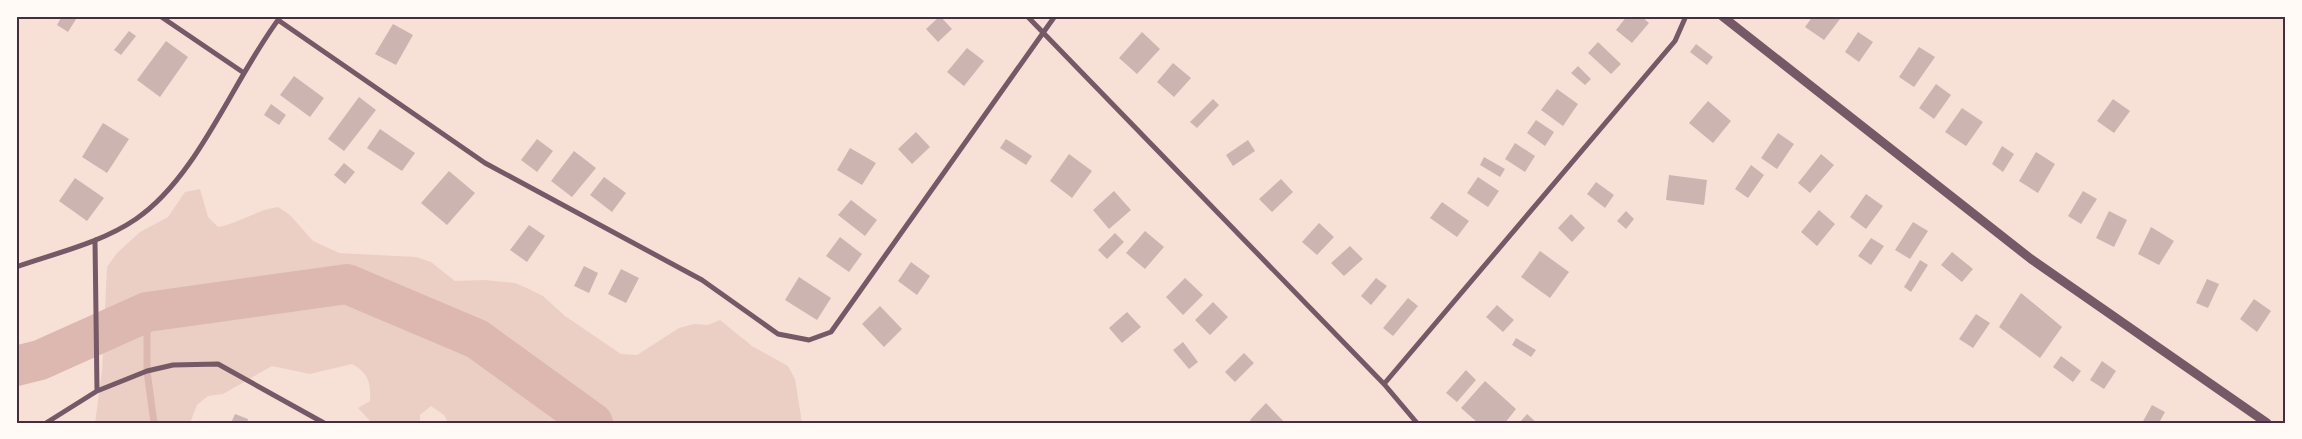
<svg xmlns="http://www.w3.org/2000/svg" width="2302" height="439" font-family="'DejaVu Sans',sans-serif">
  <rect width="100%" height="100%" fill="#f7e1d7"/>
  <path fill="#ebcfc5" d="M200,189L208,217L218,227C240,223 256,210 278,207L290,215L313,241L339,253L416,257L431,262L455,281L484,280L515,283L529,289L543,296L565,316L621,354L637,355L679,328L694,324L708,325L720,320L752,346L788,366L795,379L802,423H448L444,415L431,406L420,415V423H372L358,408L370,401C371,382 368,373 352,364L310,374L272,366L223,394L208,396L197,405L190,423H95L102,371L107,267L117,253L140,232L168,217L185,192Z"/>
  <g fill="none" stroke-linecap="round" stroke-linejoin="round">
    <path stroke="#dcb8b0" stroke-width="7" d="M147,312V371L154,423"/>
    <path stroke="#dcb8b0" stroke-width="40" d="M16,366L40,360L147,312L347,284L477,339L593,423"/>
  </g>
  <path fill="#ccb4b1" d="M62,16H78L68,32L57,25Z
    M940,16L952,29L938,42L926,29Z
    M1627,16H1641L1649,23L1632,43L1616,30Z
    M1813,16H1836L1840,19L1824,40L1805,27Z
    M393,24L413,35L396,65L375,54Z
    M129,31L136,36L121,55L114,50Z
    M1142,32L1160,49L1137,74L1119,58Z
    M1858,32L1873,42L1859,62L1845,52Z
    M166,41L188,57L160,97L137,80Z
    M1598,42L1621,64L1611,74L1588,53Z
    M1696,44L1713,57L1707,65L1690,52Z
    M1919,47L1935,57L1914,87L1899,77Z
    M967,48L984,61L964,86L947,72Z
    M1173,63L1191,78L1174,97L1157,82Z
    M1578,66L1591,79L1585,85L1571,73Z
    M294,76L324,98L310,117L280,95Z
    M1936,84L1951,95L1934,119L1919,108Z
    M1557,89L1578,104L1563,126L1541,110Z
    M359,97L376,110L344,151L328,139Z
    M1213,99L1219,105L1197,128L1190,122Z
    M2113,99L2130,111L2114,133L2097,121Z
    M1708,101L1731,121L1713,143L1689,123Z
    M271,104L286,115L279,125L264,115Z
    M1962,108L1983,122L1966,146L1945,132Z
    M1536,120L1554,132L1545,146L1527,133Z
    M103,123L129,139L107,173L82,157Z
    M380,129L415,153L402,171L367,148Z
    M916,132L930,147L912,164L898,149Z
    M1778,133L1794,144L1777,169L1761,158Z
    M537,139L553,151L537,172L521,160Z
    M1006,139L1032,156L1026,165L1000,148Z
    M1248,140L1255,151L1233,166L1226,155Z
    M1515,143L1535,156L1525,172L1505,159Z
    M2002,146L2014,154L2003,172L1992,164Z
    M850,148L876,163L862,185L837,170Z
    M574,151L596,168L572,197L551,181Z
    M2036,152L2055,164L2038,193L2019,181Z
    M1069,154L1092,171L1072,198L1050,181Z
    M1821,154L1834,165L1810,193L1798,183Z
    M1484,157L1505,169L1500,177L1480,165Z
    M344,163L355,172L345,184L334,175Z
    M1751,165L1764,175L1748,198L1735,189Z
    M449,171L475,193L447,225L421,203Z
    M1669,175L1707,180L1704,205L1666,200Z
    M604,177L626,193L612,212L590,195Z
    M1478,177L1499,191L1488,207L1467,193Z
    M75,178L104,198L87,221L59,201Z
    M1281,179L1293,192L1272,212L1259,199Z
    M1596,182L1614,195L1605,208L1587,194Z
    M1114,191L1131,210L1109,229L1093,210Z
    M2083,191L2097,199L2081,224L2068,216Z
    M1866,194L1883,206L1866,229L1850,217Z
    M851,200L877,220L865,236L838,215Z
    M1442,202L1469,221L1457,237L1430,218Z
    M1819,210L1835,224L1817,246L1801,232Z
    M1626,211L1634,219L1626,229L1617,221Z
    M2109,211L2127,220L2114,247L2096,238Z
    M1571,214L1585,228L1572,242L1558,228Z
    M1913,222L1928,231L1910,259L1895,250Z
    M1319,223L1334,237L1317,255L1302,242Z
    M529,225L545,236L527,262L510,250Z
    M2151,227L2174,241L2159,265L2138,254Z
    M1145,231L1164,247L1145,269L1126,253Z
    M1115,233L1124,242L1107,259L1098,250Z
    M840,237L862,254L849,272L826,256Z
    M1871,238L1884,246L1871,265L1858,256Z
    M1350,246L1363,259L1344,276L1331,263Z
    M1540,251L1569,272L1550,298L1521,277Z
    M1952,252L1973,269L1962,282L1941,265Z
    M1920,260L1928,265L1911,292L1904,287Z
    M911,262L930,276L917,295L898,281Z
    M584,266L598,273L589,293L574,286Z
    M621,269L639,278L626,303L608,294Z
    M799,277L831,298L817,320L785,300Z
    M1185,278L1203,295L1183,315L1166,297Z
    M1376,278L1387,286L1371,305L1361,296Z
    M2207,279L2219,284L2208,308L2196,303Z
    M2021,293L2062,327L2040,358L1999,327Z
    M1408,298L1418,306L1393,336L1383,328Z
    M2254,299L2271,311L2257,332L2240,319Z
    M1213,302L1228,317L1210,335L1195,320Z
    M1497,305L1514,320L1503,332L1486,317Z
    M880,306L902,329L884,347L862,324Z
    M1127,312L1141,327L1122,343L1109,328Z
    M1976,314L1990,323L1973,348L1959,339Z
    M1516,338L1536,350L1531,357L1512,345Z
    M1183,342L1198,362L1189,369L1173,350Z
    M1244,353L1254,363L1235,382L1225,372Z
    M2061,356L2081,371L2073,382L2053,367Z
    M2102,361L2116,371L2104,389L2090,380Z
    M1466,370L1476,380L1457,402L1446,393Z
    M1485,381L1516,409L1505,423H1478L1461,408Z
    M1266,403L1285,423H1253L1250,420Z
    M2152,405L2165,412L2159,423H2142Z
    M235,414L248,419L247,423H231Z
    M1527,414L1537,423H1519Z"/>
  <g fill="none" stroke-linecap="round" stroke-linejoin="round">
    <path stroke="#755966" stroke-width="5" d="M160,16L244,73
      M1027,16L1384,384L1417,423
      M278,20L485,163L702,280L778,334L809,340L831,332L1055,16
      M95,240L97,391
      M16,267C56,253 101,243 136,219C199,176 234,77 281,16
      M1384,384L1675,41L1686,16
      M46,423L97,391L147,371L173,365L218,364L324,423"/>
    <path stroke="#755966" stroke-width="9" d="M1722,16L2031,259L2267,423"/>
  </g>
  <rect width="2302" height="439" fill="none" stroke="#fffaf5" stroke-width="35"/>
  <rect x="18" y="18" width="2266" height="404" fill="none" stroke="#4a2c40" stroke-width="2"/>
</svg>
